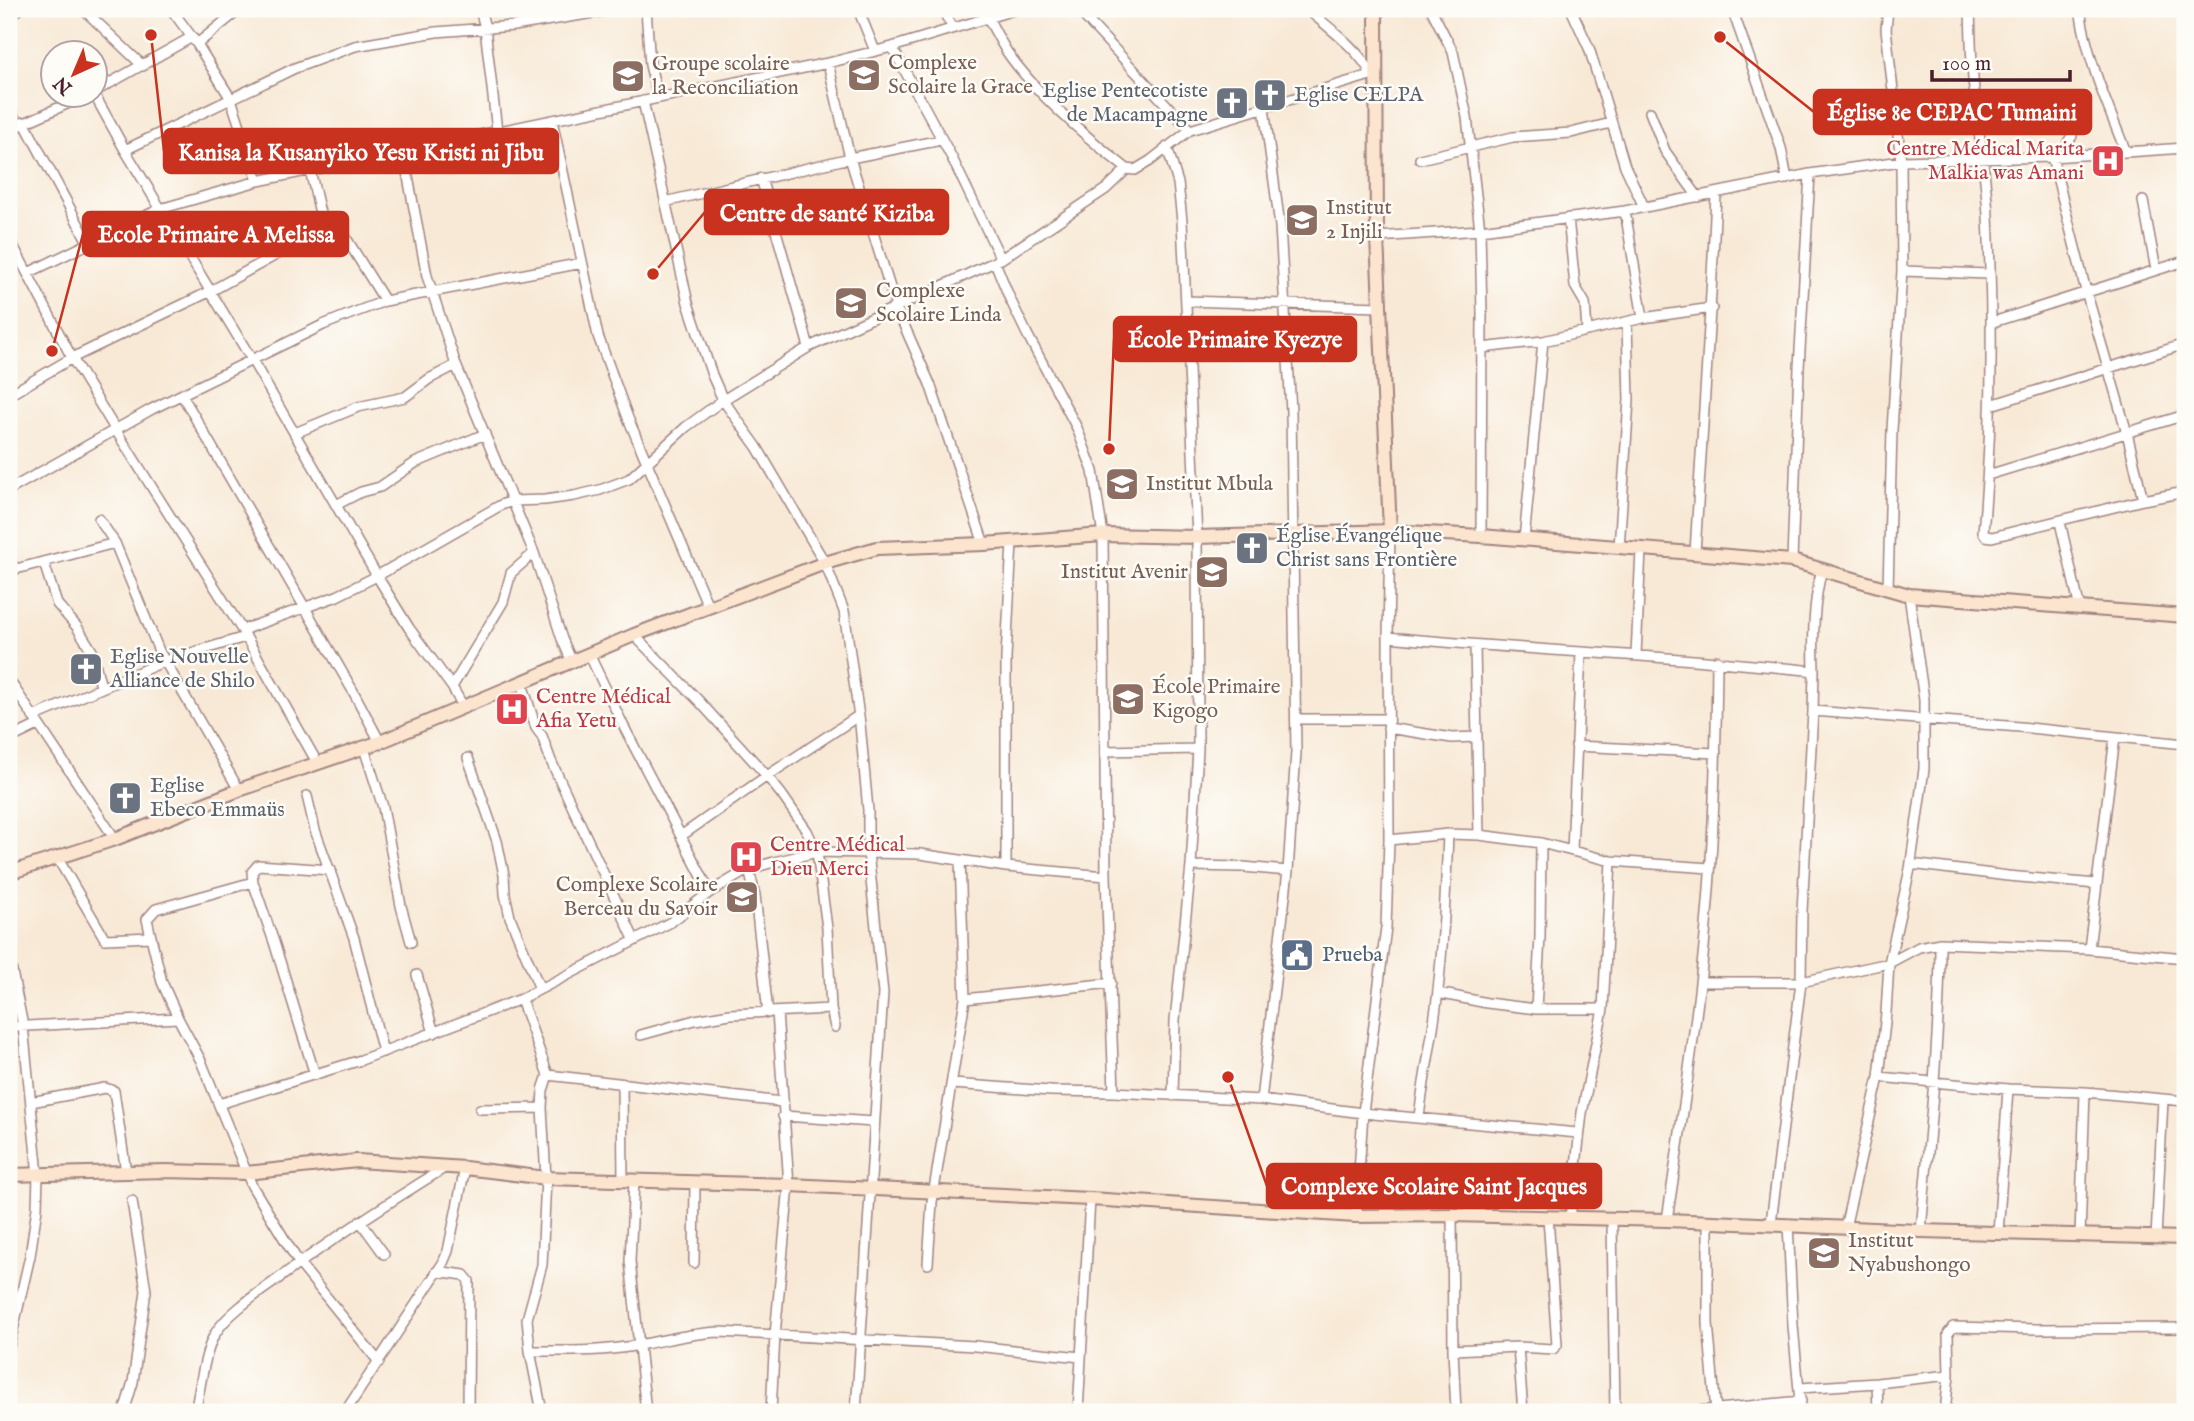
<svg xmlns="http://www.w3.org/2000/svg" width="2194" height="1421" font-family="'IM FELL English',serif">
  <rect width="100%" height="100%" fill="#fdfcf7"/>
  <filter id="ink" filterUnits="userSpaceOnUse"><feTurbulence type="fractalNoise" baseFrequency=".0143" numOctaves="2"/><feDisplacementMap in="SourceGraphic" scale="14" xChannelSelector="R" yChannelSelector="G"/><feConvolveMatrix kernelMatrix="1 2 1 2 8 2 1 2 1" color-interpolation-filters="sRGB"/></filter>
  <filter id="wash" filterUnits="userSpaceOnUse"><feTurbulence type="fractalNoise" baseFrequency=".00686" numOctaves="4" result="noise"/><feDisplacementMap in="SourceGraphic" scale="28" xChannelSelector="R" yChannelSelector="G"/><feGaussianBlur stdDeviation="1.57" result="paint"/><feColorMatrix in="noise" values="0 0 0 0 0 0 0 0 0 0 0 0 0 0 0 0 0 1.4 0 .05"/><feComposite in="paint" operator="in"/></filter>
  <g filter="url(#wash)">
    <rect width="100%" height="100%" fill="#f8e9d6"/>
  </g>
  <g filter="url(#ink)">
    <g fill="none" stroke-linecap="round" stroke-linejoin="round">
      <g stroke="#a18480" stroke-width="12">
        <path id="street" d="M83,9L143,66
          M171,9L197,44L231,99L258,181
          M480,9L485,28L497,131
          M646,9L650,65L658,98
          M858,9L875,51
          M942,9L953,28
          M1077,9L1190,130
          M1307,9C1329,28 1359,49 1372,75
          M1431,9L1453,52L1467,117L1480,230L1482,313L1481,536
          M1571,9L1589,48L1625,166L1644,207
          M1732,9L1781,148L1787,179
          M1970,9C1971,35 1971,62 1974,89C1978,131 1986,174 1988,216C1993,322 1993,426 1983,532L1986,536L1992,537L2143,500L2185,492
          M2080,9C2087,59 2107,105 2126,152
          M9,16L20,9
          M988,18C994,29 1000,41 1007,52C1037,95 1086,137 1127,169
          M197,44L240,9
          M892,47L951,156L1001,259
          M828,63L850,158L896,307L930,384L984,544
          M94,92L192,37
          M94,94L125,150L252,360L377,576L409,628L452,687L464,708
          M643,101L688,303L712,375L723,400L757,447L825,563L844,611L860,724L868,810V852L883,993L856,1412
          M9,106L18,125
          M1650,112L1665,151L1698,197
          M552,120L598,336L628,418L708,606
          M24,122L88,242
          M9,130L89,94
          M1167,147L1178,183L1182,221L1197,537L1198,749L1191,866L1175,1020L1173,1096
          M125,150L295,68L355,46L436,32L514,26L618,9
          M403,151L427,276L456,365L534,553L562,639L572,662
          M2069,156L2068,142L2072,136L2071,121
          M2052,157L2086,291L2127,433L2143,500
          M1420,159L1513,137L1571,133L1611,123
          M761,178L809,347
          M2143,201L2156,270
          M665,202L850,158L941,140
          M1625,211L1643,318
          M1568,218L1575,286L1585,303L1587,331
          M323,226L338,230L346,238L385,301
          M1377,237L1480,230L1625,211L1810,174L1901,161L2052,157L2185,148
          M9,238L72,358L115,429L242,630L318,764
          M995,262L1010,299L1027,334L1077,428L1093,471L1103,535L1106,876L1114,1092
          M1902,271L1989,274
          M28,273L160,209L258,181L828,63L892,47L1017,9
          M1187,301L1380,307
          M1993,322L2185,261
          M1482,348L1543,341L1643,318L1712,308
          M9,395L72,358L211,291L303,240L323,226L310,170
          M182,395L353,691L380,742
          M1991,405L2185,344
          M295,433L358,407L405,397L429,379L456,365
          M1988,475L2185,415
          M9,490L152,409L323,325L353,313L385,301L582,263
          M336,505L361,492L380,487L415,463L485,434
          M99,519L115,543L159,651L239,790
          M2060,522L2080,609
          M1524,540L1543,341
          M1619,548L1629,400L1627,322
          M1695,553C1702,433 1711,314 1716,194
          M9,555L13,568L16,569L115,543
          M1792,561L1799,368L1810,174
          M44,563L57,604L77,627L92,651L101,687
          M1888,590L1892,430L1902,271L1901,161L1886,29L1888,9
          M242,630L337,596L377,576L501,505L512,501L545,500L574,496L600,490L629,479L686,427L723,400L809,347L1001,259L1106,189L1127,169L1135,170L1150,161L1190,130L1377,73
          M634,635L699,701L767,776L782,795L807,831L817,852L827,928L831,1009L835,1027
          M1388,637C1530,651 1672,655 1814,671L1813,711L2020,727L2185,744
          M1475,646L1479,835
          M589,654L624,727L710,892
          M1636,655L1641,550
          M1814,671C1813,636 1813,603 1822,569
          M9,680L115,839
          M522,683L536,728L542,736L551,761L634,939
          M452,687L503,602L511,573L534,553
          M33,717L165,661L245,637
          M1296,719H1388
          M1388,728L1452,738L1476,737
          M9,739L38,725
          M1576,746L1716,753
          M364,748L383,807L401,906L411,942
          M1105,751L1198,749
          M468,758L497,841L504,875L505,894L510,917L540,989
          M307,796L315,830L354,938L383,1052
          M681,836L767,776L858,716
          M1389,840L1448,834L1479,835L1541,843L1611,861L1710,868
          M1572,850L1581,653
          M58,859L105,939L151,937L162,982L178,1018
          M1911,864L2008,876L2096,884
          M1191,866L1243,867L1288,871
          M1006,867V658L1012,542
          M749,869L755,895L768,1013
          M253,882L274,942L315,1075
          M151,937L147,919L156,909L253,882L252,872L258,865L331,870
          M2089,949L2115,737
          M9,957L23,1026L38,1175L37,1208L30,1256L9,1347
          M417,975L434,1033
          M1701,982H1801L1889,963L1919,947L1940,943L2089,949L2185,958
          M1438,993L1487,1003L1536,1009H1603
          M521,999L548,1075L543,1090L542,1108L546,1178L542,1265L527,1319L530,1351L542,1412
          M965,999L1111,983
          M1536,1009L1540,937L1541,843
          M9,1027L178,1018L201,1061L252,1186L299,1263L379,1362
          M641,1035L695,1020L730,1014L831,1009
          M548,1075L782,1102
          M1879,1077L2008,1089L2085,1092L2185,1101
          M622,1084L623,1181
          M952,1084L1051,1091L1114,1092L1261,1100L1363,1113L1578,1133
          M1261,1100L1288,871L1296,752L1291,411L1280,226L1264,108
          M31,1102L105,1088L114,1091L126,1172
          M219,1104L361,1060L521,999L671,922L710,892L749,869L774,862L817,852L920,854L1006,867L1106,876
          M480,1109L542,1108
          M783,1116L874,1122
          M1419,1117C1424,1075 1434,1032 1438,990C1444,938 1446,886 1448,834
          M634,1181L630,1261L646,1412
          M1452,1215L1453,1350L1456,1412
          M1356,1216L1363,1113L1386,927L1389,840L1388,637L1390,531
          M1570,1218L1582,1113L1603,1009L1611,861
          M1612,1220L1615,1412
          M1667,1220C1679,1141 1691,1062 1700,983C1713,876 1716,768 1717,660
          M360,1221L384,1254
          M1708,1221V1323L1716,1412
          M1771,1223L1801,982L1802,911L1813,711
          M1788,1224L1793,1326L1801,1412
          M1845,1228L1879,1077L1886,1013L1889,963L1910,869L1924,769V700L1909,595
          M1921,1231C1929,1135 1940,1039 1940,943
          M1998,1233L2008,1089
          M2080,1236L2085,1092
          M2156,1238L2163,1100
          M694,1263L695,1183
          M928,1264L932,1202L965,999L960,860
          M437,1271L464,1275L469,1281L468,1412
          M9,1296L19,1298
          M1518,1347L1523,1412
          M1453,1350L1518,1347L1553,1349L1557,1345L1548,1217
          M530,1351C566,1351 603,1352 639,1345C668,1340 690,1333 720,1332L975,1346L1081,1357
          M1877,1383L1878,1412
          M1800,1388L1877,1383L1949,1375
          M124,1412L133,1382L146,1291L132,1201
          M195,1412C200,1391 204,1352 215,1334C225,1316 254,1296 271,1284C327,1242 386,1204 446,1167
          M345,1412L443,1263L448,1251L465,1168
          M771,1412L775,1335L789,1185L777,1012
          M1078,1412L1090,1199
          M1687,1412L1801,1401
          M1945,1412L1949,1375L1948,1334L1953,1327L2037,1329L2185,1328"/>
      </g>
      <g stroke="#a18480" stroke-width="16">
        <path id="secondary" d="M1376,9L1377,237L1390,531
          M9,873L115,839L239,790L380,742L634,635L825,563L877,548L984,544L1103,535L1197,537L1390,531L1481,536L1792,561L1909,595L2185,616
          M9,1175L165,1171L246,1173L357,1161L465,1168L546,1178L789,1185L1090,1199L1356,1216L1452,1215L1667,1220L1921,1231L2185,1238"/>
      </g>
      <use href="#street" stroke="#fff" stroke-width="9"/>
      <use href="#secondary" stroke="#fce5cf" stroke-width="12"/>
    </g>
  </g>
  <defs>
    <g id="school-square" transform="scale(1.75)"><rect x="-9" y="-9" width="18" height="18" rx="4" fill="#8d6e63" stroke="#fdfcf7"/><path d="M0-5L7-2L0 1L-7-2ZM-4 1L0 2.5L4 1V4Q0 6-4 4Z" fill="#fff"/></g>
    <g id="church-square" transform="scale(1.75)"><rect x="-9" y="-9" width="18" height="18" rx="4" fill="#6b7280" stroke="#fdfcf7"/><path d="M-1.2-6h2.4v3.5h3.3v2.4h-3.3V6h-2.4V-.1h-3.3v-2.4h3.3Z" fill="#fff"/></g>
    <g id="hospital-square" transform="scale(1.75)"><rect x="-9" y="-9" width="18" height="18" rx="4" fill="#e0444e" stroke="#fdfcf7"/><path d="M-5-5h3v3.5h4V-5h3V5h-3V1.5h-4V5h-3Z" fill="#fff"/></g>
    <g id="civic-square" transform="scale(1.75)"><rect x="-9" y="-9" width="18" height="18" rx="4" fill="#5c6f8a" stroke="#fdfcf7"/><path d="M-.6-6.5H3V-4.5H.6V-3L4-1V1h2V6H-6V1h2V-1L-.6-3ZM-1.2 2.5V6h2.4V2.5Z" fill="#fff"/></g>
  </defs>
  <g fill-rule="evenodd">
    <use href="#school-square" x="864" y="75"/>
    <use href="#school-square" x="628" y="76"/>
    <use href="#church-square" x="1270" y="95"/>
    <use href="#church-square" x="1232" y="103"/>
    <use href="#hospital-square" x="2108" y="161"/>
    <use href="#school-square" x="1302" y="220"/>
    <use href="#school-square" x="851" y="303"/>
    <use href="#school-square" x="1122" y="484"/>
    <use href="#church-square" x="1252" y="548"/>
    <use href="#school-square" x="1212" y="572"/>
    <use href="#church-square" x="86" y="669"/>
    <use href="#school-square" x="1128" y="699"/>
    <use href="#hospital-square" x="512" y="709"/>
    <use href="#church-square" x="125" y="798"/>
    <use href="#hospital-square" x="746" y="857"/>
    <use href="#school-square" x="742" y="897"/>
    <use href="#civic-square" x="1297" y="955"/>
    <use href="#school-square" x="1824" y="1253"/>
  </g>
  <g text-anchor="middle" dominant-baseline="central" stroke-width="5" stroke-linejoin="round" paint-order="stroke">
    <g font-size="21" fill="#785e54" stroke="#fdfcf7" text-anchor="start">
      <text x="888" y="63">Complexe<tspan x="888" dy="24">Scolaire la Grace</tspan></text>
      <text x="652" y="64">Groupe scolaire<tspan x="652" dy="24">la Reconciliation</tspan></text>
      <text x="1326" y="208">Institut<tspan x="1326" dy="24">2 Injili</tspan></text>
      <text x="876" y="291">Complexe<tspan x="876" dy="24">Scolaire Linda</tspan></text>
      <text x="1146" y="484">Institut Mbula</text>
      <text x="1188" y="572" text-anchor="end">Institut Avenir</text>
      <text x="1152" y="687">École Primaire<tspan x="1152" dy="24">Kigogo</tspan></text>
      <text x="718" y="885" text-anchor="end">Complexe Scolaire<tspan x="718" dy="24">Berceau du Savoir</tspan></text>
      <text x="1848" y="1241">Institut<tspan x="1848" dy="24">Nyabushongo</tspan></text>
    </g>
    <g font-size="21" fill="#5b616d" stroke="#fdfcf7" text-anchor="start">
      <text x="1208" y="91" text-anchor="end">Eglise Pentecotiste<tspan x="1208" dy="24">de Macampagne</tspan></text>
      <text x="1294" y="95">Eglise CELPA</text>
      <text x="1276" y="536">Église Évangélique<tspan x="1276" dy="24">Christ sans Frontière</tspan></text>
      <text x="110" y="657">Eglise Nouvelle<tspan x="110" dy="24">Alliance de Shilo</tspan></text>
      <text x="150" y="786">Eglise<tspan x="150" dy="24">Ebeco Emmaüs</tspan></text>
    </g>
    <g font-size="21" fill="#be3a42" stroke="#fdfcf7" text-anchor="start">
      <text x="2084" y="149" text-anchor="end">Centre Médical Marita<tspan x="2084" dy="24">Malkia was Amani</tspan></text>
      <text x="536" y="697">Centre Médical<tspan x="536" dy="24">Afia Yetu</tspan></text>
      <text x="770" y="845">Centre Médical<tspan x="770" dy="24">Dieu Merci</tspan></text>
    </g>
    <g font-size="21" fill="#4e5e75" stroke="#fdfcf7" text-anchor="start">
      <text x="1322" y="955">Prueba</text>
    </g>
  </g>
  <path fill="none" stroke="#c8321e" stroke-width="2.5" d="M1720 37L1814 112M151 35L164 151M653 274L705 212M52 351L83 234M1109 449L1114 339M1228 1077L1267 1186"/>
  <g fill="#c8321e" stroke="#fdfcf7" stroke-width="2.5">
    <circle cx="1720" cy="37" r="7"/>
    <circle cx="151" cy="35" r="7"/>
    <circle cx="653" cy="274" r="7"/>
    <circle cx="52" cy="351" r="7"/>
    <circle cx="1109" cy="449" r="7"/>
    <circle cx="1228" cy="1077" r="7"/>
  </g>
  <g fill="#c8321e" stroke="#c8321e" stroke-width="2.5">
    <rect x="1814" y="90" width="277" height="44" rx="7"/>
    <rect x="164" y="129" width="394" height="44" rx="7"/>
    <rect x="705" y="190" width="243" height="44" rx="7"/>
    <rect x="83" y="212" width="265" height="44" rx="7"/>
    <rect x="1114" y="317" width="242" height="44" rx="7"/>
    <rect x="1267" y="1164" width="334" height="44" rx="7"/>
  </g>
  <g font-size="23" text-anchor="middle" font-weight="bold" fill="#fff">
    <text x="1952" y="120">Église 8e CEPAC Tumaini</text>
    <text x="361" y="160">Kanisa la Kusanyiko Yesu Kristi ni Jibu</text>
    <text x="827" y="221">Centre de santé Kiziba</text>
    <text x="216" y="242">Ecole Primaire A Melissa</text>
    <text x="1235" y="347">École Primaire Kyezye</text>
    <text x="1434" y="1194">Complexe Scolaire Saint Jacques</text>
  </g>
  <rect width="2194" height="1421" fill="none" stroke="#fdfcf7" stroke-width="35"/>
  <g transform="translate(74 74) rotate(224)"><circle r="33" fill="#fdfcf7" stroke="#b5a4a5" stroke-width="2"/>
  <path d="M0-5L12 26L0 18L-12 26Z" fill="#c8321e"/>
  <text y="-10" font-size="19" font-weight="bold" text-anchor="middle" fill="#4a1f2b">N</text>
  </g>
  <path d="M1932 70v10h138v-10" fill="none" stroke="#4a1f2b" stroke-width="3.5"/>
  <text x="1942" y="70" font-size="21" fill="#4a1f2b" stroke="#fdfcf7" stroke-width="5" paint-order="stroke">100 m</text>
</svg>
